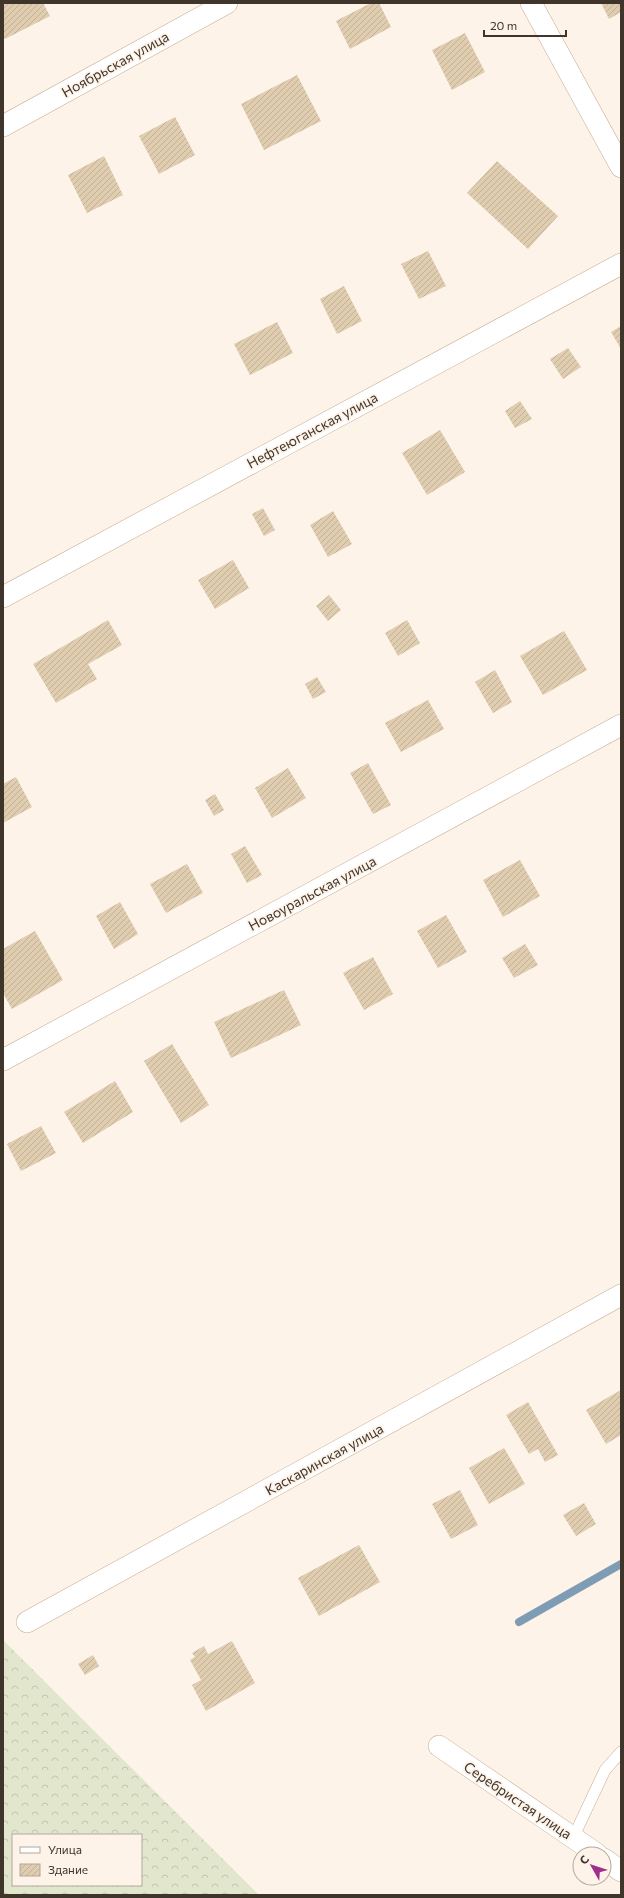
<svg xmlns="http://www.w3.org/2000/svg" width="624" height="1898" font-family="Commissioner,sans-serif">
  <defs>
    <pattern id="forest-crowns" width="20" height="18" patternUnits="userSpaceOnUse"><rect width="20" height="18" fill="#e1e6cd"/><path d="M2 6a3 3 0 1 1 6 0M12 15a3 3 0 1 1 6 0" fill="none" stroke="#c2c6b0"/></pattern>
    <pattern id="building-hatch" width="6" height="6" patternUnits="userSpaceOnUse"><rect width="6" height="6" fill="#e0cdb0"/><path d="M-1 1l2-2M0 6l6-6M5 7l2-2" fill="none" stroke="#c1b198"/></pattern>
  </defs>
  <rect width="100%" height="100%" fill="#fef3e9"/>
  <path fill="url(#forest-crowns)" fill-rule="evenodd" d="M3,1640L259,1895H3ZM13,1835H141V1885H13Z"/>
  <g fill="none" stroke-linecap="round" stroke-linejoin="round">
    <path stroke="#7f9cb5" stroke-width="8" d="M519,1622L621,1564"/>
  </g>
  <path fill="url(#building-hatch)" d="M3,3H43L50,16L5,39L3,36Z
    M371,3H379L391,27L350,49L336,21Z
    M601,3H621V12L609,19Z
    M465,33L485,72L452,90L432,50Z
    M297,75L321,121L264,150L241,104Z
    M175,117L195,155L159,174L139,136Z
    M104,156L123,195L87,213L68,175Z
    M497,161L558,216L528,249L467,193Z
    M428,251L446,286L419,299L401,264Z
    M344,286L362,321L337,334L320,299Z
    M277,322L293,353L250,375L234,344Z
    M621,326V349L611,332Z
    M568,348L581,367L563,379L550,359Z
    M520,401L532,419L515,428L505,411Z
    M440,430L465,472L427,495L402,453Z
    M263,508L275,530L264,536L252,514Z
    M333,511L352,544L328,557L310,525Z
    M233,560L249,588L215,609L198,580Z
    M329,595L341,610L328,621L316,606Z
    M108,620L122,645L88,664L97,679L56,703L33,664Z
    M407,620L420,643L398,656L385,633Z
    M564,631L587,670L543,695L520,656Z
    M495,670L512,702L493,713L475,682Z
    M317,677L326,692L313,699L305,684Z
    M428,700L444,729L401,752L385,723Z
    M368,763L391,805L373,814L350,773Z
    M288,768L306,798L272,818L255,788Z
    M16,777L32,807L3,823V784Z
    M215,794L224,810L214,816L205,800Z
    M245,846L262,875L247,883L231,854Z
    M520,860L540,896L503,917L483,880Z
    M187,864L203,893L166,913L150,884Z
    M120,902L138,934L114,949L96,916Z
    M446,915L467,952L438,968L417,931Z
    M35,931L63,980L12,1009L3,993V949Z
    M525,944L538,965L514,978L502,958Z
    M373,957L393,994L364,1010L343,973Z
    M284,990L301,1025L231,1058L214,1022Z
    M172,1044L209,1105L181,1123L144,1061Z
    M115,1081L133,1112L83,1143L64,1112Z
    M41,1126L56,1153L21,1171L7,1144Z
    M621,1390V1435L606,1444L586,1410Z
    M528,1402L558,1455L545,1462L538,1449L529,1454L506,1415Z
    M504,1448L525,1484L489,1504L469,1468Z
    M460,1490L478,1525L451,1539L432,1504Z
    M584,1503L596,1524L576,1536L563,1515Z
    M359,1545L380,1582L319,1616L298,1578Z
    M232,1641L255,1683L206,1711L192,1685L201,1680L190,1660L195,1657L192,1653L204,1646L208,1654Z
    M93,1655L99,1666L85,1675L78,1664Z"/>
  <g fill="none" stroke-linecap="round" stroke-linejoin="round">
    <g stroke="#c7ad95" stroke-width="12">
      <path id="service" d="M573,1838L605,1770L621,1752"/>
    </g>
    <g stroke="#c7ad95" stroke-width="22">
      <path id="minor" d="M531,3L621,167
        M3,126L227,3
        M3,597L621,264
        M3,1060L621,725
        M27,1622L621,1295
        M439,1746L597,1854
        M604,1859L621,1871"/>
    </g>
    <use href="#service" stroke="#fff" stroke-width="11"/>
    <use href="#minor" stroke="#fff" stroke-width="21"/>
  </g>
  <g text-anchor="middle" dominant-baseline="central" stroke-width="3.5" stroke-linejoin="round" paint-order="stroke">
    <g font-size="14" fill="#3f352b" stroke="#fef3e9">
      <text transform="translate(115 64) rotate(-29)">Ноябрьская улица</text>
      <text transform="translate(312 430) rotate(-28)">Нефтеюганская улица</text>
      <text transform="translate(312 893) rotate(-28)">Новоуральская улица</text>
      <text transform="translate(324 1459) rotate(-29)">Каскаринская улица</text>
      <text transform="translate(518 1800) rotate(34)">Серебристая улица</text>
    </g>
  </g>
  <rect width="624" height="1898" fill="none" stroke="#3f352b" stroke-width="8"/>
  <rect x="12" y="1834" width="130" height="52" fill="#fef3e9" stroke="#b2a79d"/>
  <rect x="20" y="1847" width="20" height="6" fill="#ffffff" stroke="#b2a79d"/>
  <text x="48" y="1854" font-size="12" fill="#3f352b">Улица</text>
  <rect x="20" y="1864" width="20" height="12" fill="url(#building-hatch)" stroke="#b2a79d"/>
  <text x="48" y="1874" font-size="12" fill="#3f352b">Здание</text>
  <g transform="translate(592 1866) rotate(309)"><circle r="19" fill="#fef3e9" stroke="#b2a79d"/>
  <path d="M0-3L7 15L0 10L-7 15Z" fill="#a02f8c"/>
  <text y="-6" font-size="11" font-weight="bold" text-anchor="middle" fill="#3f352b">С</text>
  </g>
  <path d="M484 30v6h82v-6" fill="none" stroke="#3f352b" stroke-width="2"/>
  <text x="490" y="30" font-size="12" fill="#3f352b" stroke="#fef3e9" stroke-width="3" paint-order="stroke">20 m</text>
</svg>
